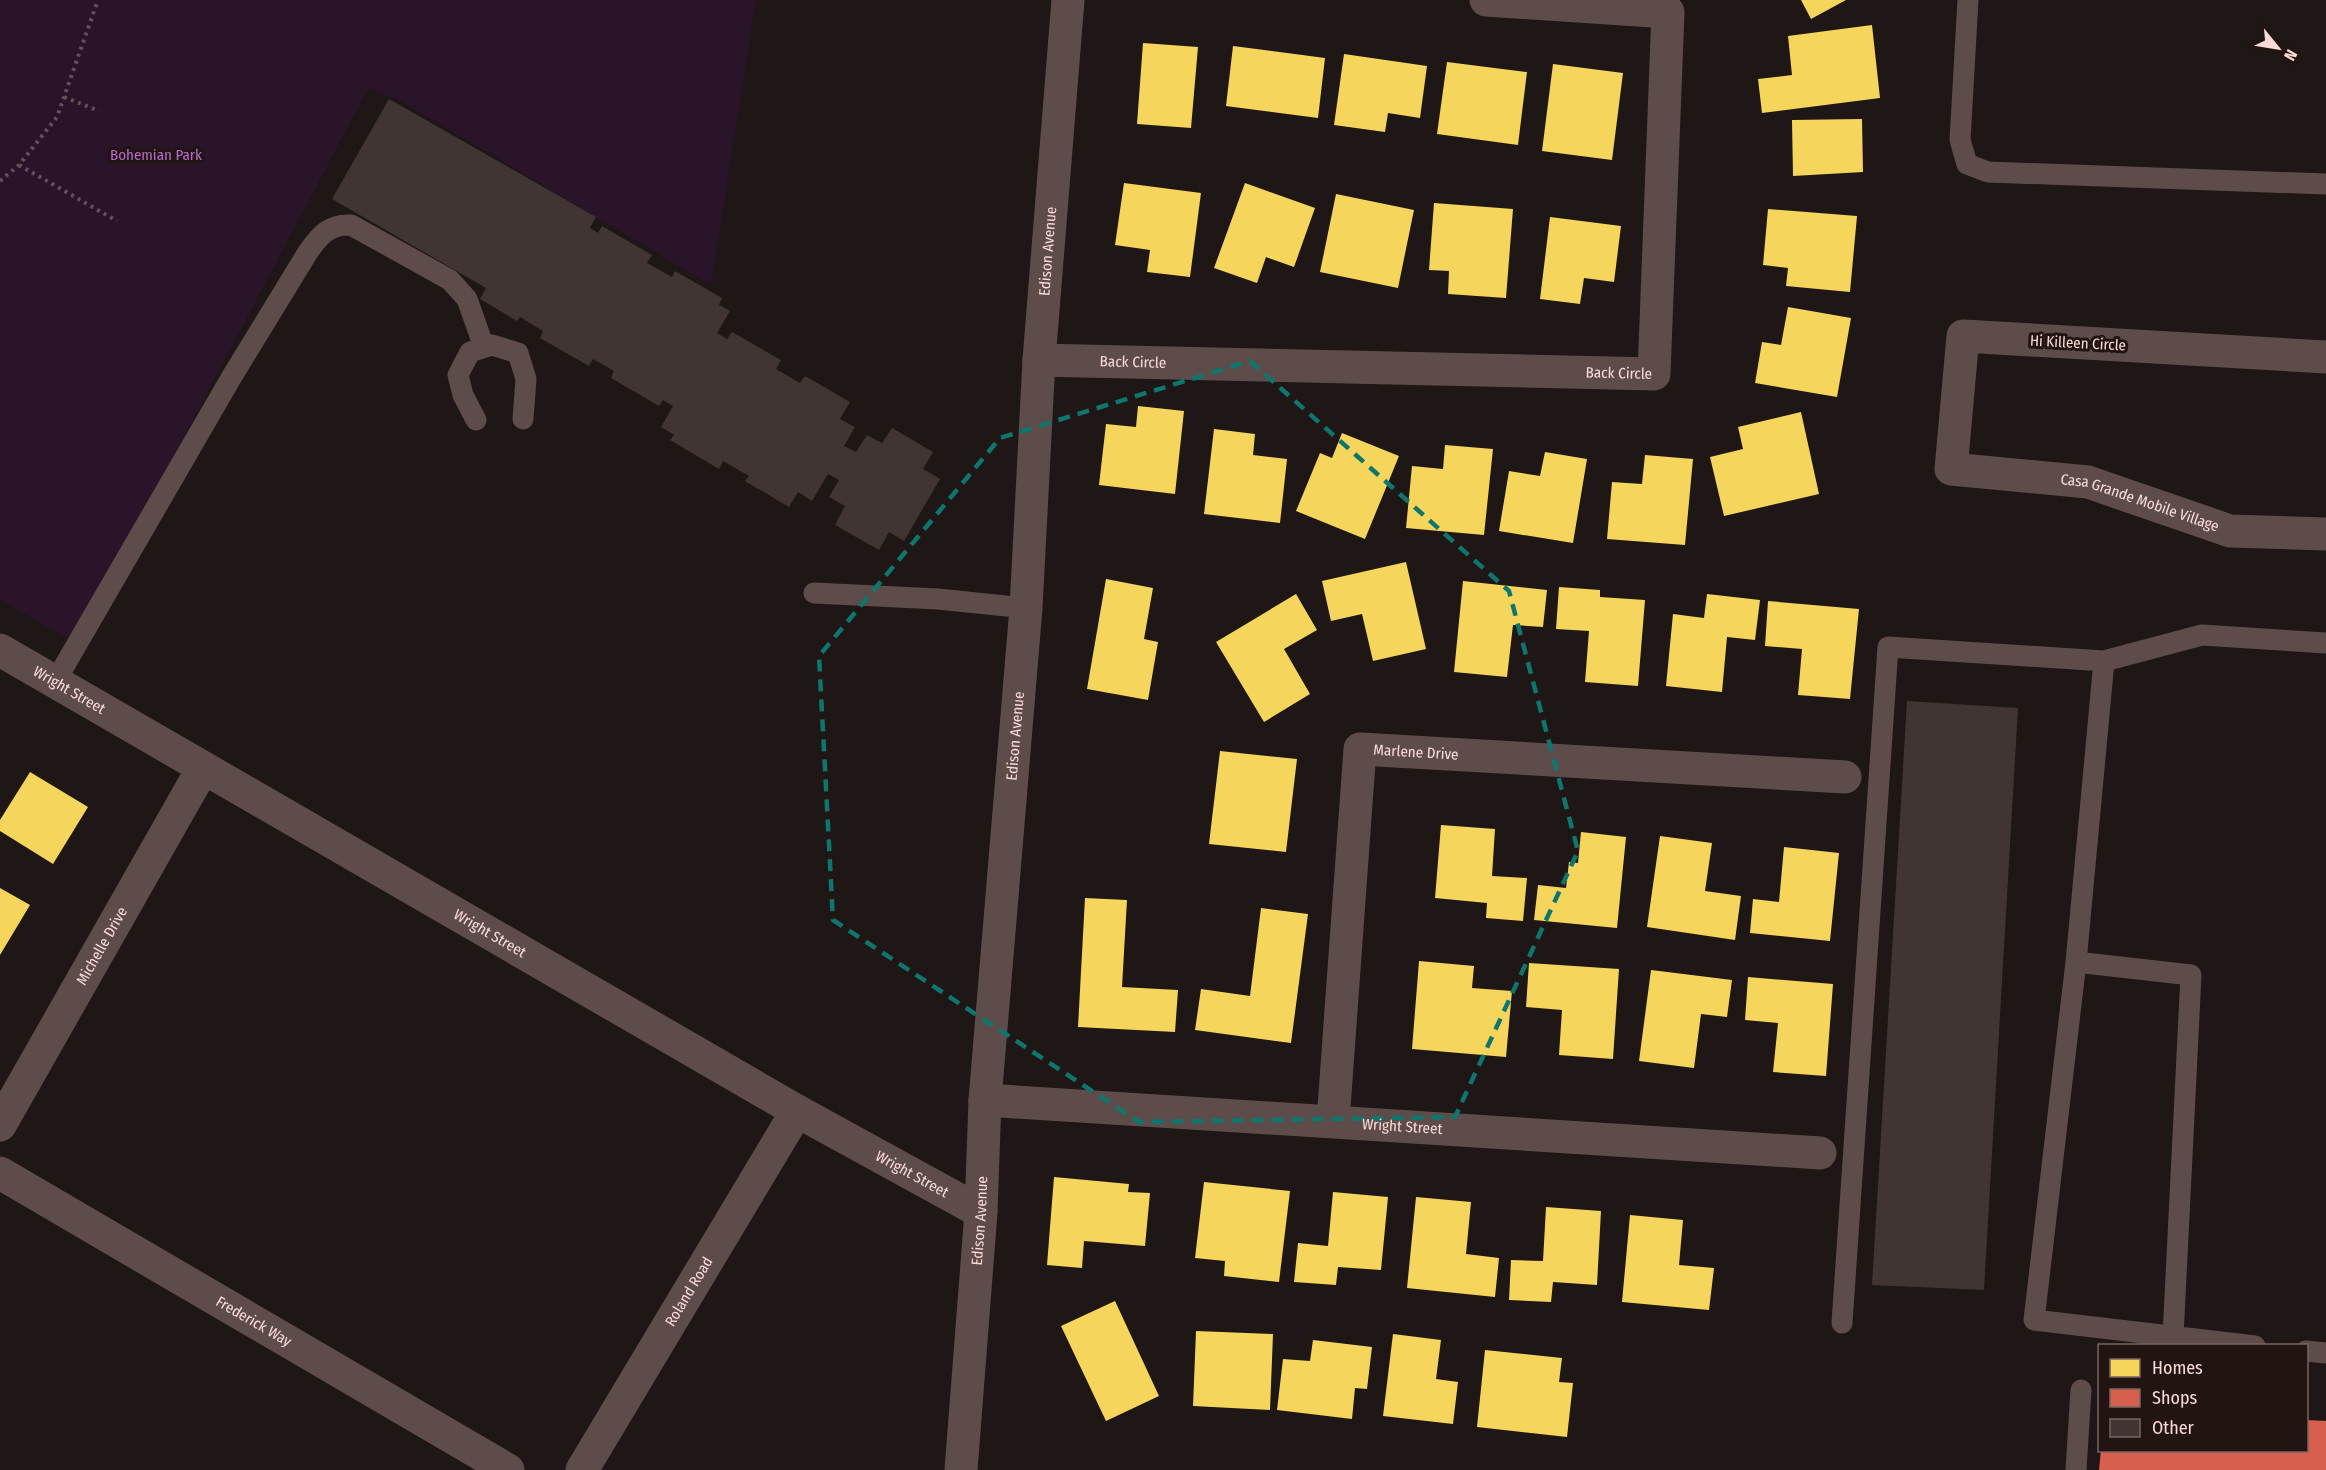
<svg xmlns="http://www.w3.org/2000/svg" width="2326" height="1470" font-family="'Fira Sans Condensed',sans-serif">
  <rect width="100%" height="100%" fill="#1e1715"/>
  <path fill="#291429" d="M0,0H756L711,285L399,100L368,89L75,643L0,600Z"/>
  <path fill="#f6d55c" d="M1801,0H1846L1811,19Z
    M1872,25L1880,98L1762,113L1758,79L1792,75L1788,36Z
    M1143,43L1198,47L1191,128L1137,124Z
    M1233,46L1325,58L1318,118L1226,106Z
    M1344,54L1427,66L1420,118L1388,113L1385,132L1334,125Z
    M1447,62L1527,72L1518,145L1437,134Z
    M1553,64L1623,73L1612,160L1542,151Z
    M1862,119L1863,172L1793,176L1792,120Z
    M1124,183L1201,193L1190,277L1147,272L1150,250L1115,245Z
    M1245,183L1315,208L1294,267L1266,257L1257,283L1214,268Z
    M1336,194L1414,210L1398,288L1320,272Z
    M1434,203L1513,209L1506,298L1448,294L1449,271L1429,270Z
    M1768,209L1857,216L1850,292L1786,286L1788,268L1763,265Z
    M1550,217L1621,226L1614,282L1584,278L1580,304L1540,299Z
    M1788,307L1851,318L1837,397L1755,383L1762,342L1781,345Z
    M1138,406L1184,411L1175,494L1099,485L1106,424L1136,427Z
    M1801,412L1819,494L1724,516L1710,457L1743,449L1738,427Z
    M1214,429L1255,434L1253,455L1287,459L1280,523L1204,514Z
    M1342,433L1399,456L1365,539L1296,511L1320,453L1332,458Z
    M1445,445L1493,449L1484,535L1406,528L1412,466L1443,469Z
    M1545,452L1587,459L1573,543L1499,531L1509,471L1540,476Z
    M1645,455L1693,459L1685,545L1607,539L1612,482L1642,484Z
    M1406,562L1426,649L1373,661L1362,614L1331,621L1322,581Z
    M1106,579L1153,588L1144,639L1158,642L1148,700L1087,689Z
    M1463,581L1547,590L1543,627L1513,625L1507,677L1454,672Z
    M1559,587L1600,590V597L1645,600L1638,686L1585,682L1589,631L1556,629Z
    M1296,594L1317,630L1284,649L1310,694L1264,722L1216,642Z
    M1707,594L1760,600L1755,640L1727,637L1722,692L1666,686L1673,614L1704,618Z
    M1768,601L1859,609L1850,699L1798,695L1802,649L1765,646Z
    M1220,751L1297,759L1286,852L1209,844Z
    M30,772L88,807L53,864L0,831V820Z
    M1441,825L1495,829L1492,876L1527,878L1523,921L1486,918L1487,903L1435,898Z
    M1581,832L1626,837L1617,928L1534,920L1538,885L1566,888L1569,862L1578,863Z
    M1660,836L1712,843L1705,891L1741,896L1735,940L1647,927Z
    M1784,847L1839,853L1830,941L1750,933L1753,899L1779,902Z
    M0,888L30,905L0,955Z
    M1085,898L1127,900L1122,987L1178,990L1175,1032L1078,1027Z
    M1261,908L1308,914L1291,1043L1195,1030L1201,989L1250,996Z
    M1419,961L1474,966L1472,988L1512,991L1506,1057L1412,1049Z
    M1529,963L1619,969L1613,1059L1559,1055L1562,1010L1526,1007Z
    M1651,970L1732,980L1727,1017L1701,1014L1694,1068L1639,1061Z
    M1748,977L1833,984L1826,1076L1773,1072L1778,1023L1745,1020Z
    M1054,1177L1129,1184L1128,1192L1150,1193L1145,1246L1084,1241L1082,1268L1047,1265Z
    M1204,1182L1290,1191L1279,1282L1224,1276L1225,1261L1195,1258Z
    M1333,1192L1388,1197L1381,1270L1338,1267L1336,1285L1294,1282L1298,1243L1328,1246Z
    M1416,1197L1471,1202L1466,1254L1499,1258L1495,1297L1407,1288Z
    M1546,1207L1601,1211L1597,1285L1553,1282L1551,1302L1509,1300L1511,1260L1543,1261Z
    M1630,1215L1683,1220L1679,1265L1714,1268L1709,1310L1622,1302Z
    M1115,1301L1159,1396L1106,1421L1061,1326Z
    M1196,1331L1273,1334L1270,1410L1193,1406Z
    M1393,1334L1441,1340L1436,1379L1458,1382L1453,1424L1383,1416Z
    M1313,1340L1372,1347L1367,1389L1355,1388L1352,1419L1277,1410L1283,1359L1310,1361Z
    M1485,1350L1562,1358L1559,1382L1573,1383L1567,1437L1477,1427Z"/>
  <path fill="#d6604d" d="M2306,1420L2326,1421V1470H2099L2101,1450H2306Z"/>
  <path fill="#403533" d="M389,99L596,217L590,228L598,233L602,226L652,255L647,263L672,277L675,271L722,298L719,305L730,311L717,333L727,339L732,332L781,360L776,369L800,383L805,376L850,402L840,419L855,427L844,446L856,452L867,435L882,443L892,428L933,452L923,469L940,479L904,541L889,532L879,550L835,525L845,506L829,497L839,480L828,474L812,501L798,492L789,507L745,481L749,476L723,461L719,469L670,440L674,435L661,427L673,406L663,400L659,406L611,378L614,371L593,359L589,366L540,338L543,331L520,317L517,321L480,299L486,288L332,199Z
    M1907,701L2018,708L1984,1290L1872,1285Z"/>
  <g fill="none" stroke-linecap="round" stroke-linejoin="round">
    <path stroke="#664e5b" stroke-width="4" stroke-dasharray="3 4.5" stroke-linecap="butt" d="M64,97L99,111
      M19,165L117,221
      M0,181L19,165L57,117L98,0"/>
    <path stroke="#5e4c4b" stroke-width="21" d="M1968,0L1960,140L1967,164L1988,172L2326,184
      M476,420L463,395L458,375L470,352L492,345L518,353L526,379L523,419
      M814,593L938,599L1026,608
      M2104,661L2202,635L2326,643
      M55,682L231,378L308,252C320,235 329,224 351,225L450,280L467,299L484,347
      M2076,962L2191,975L2173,1337
      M1842,1323L1888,647L2104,661L2076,962L2034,1320L2255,1346
      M2306,1351L2326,1353
      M2076,1470L2081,1390"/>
    <g stroke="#5e4c4b" stroke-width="33">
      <path id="s1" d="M2326,357L1963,336L1951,469L2088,482L2230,531L2326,534"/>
      <path id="s2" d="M1039,360L1654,374L1668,12L1486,0"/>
      <path id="s3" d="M985,1100L1820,1153"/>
      <path id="s4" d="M1333,1121L1360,749L1845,777"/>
      <path id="s5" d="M0,1125L203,768"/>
      <path id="s6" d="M0,1173L508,1470"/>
      <path id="s7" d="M582,1470L797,1111"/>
    </g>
    <g stroke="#5e4c4b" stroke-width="33">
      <path id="s8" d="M0,650L797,1111L981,1212"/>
      <path id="s9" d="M961,1470L981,1212L985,1100L1026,608L1039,360L1068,0"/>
    </g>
  </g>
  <path fill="none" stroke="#0f766e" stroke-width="4.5" stroke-dasharray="12 8" stroke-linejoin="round" d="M1250,361L1509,591L1578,851L1455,1117L1139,1122L833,920L819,656L1000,438Z"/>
  <g text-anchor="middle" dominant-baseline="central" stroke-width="6" stroke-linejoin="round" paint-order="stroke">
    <g font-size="15" fill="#b96ad3" stroke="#221411">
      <text x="156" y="155">Bohemian Park</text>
    </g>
    <g font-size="15" fill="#fadbd6" stroke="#221411">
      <text stroke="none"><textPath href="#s9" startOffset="1222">Edison Avenue</textPath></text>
      <text transform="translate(2078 343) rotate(3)">Hi Killeen Circle</text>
      <text stroke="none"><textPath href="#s2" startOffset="94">Back Circle</textPath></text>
      <text stroke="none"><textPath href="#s2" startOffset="580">Back Circle</textPath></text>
      <text stroke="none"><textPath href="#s1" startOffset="690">Casa Grande Mobile Village</textPath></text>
      <text stroke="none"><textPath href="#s8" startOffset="80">Wright Street</textPath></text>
      <text stroke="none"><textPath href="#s9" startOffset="736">Edison Avenue</textPath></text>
      <text stroke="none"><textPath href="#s4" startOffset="429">Marlene Drive</textPath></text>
      <text stroke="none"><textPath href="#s8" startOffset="566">Wright Street</textPath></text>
      <text stroke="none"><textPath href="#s5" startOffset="206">Michelle Drive</textPath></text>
      <text stroke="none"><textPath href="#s3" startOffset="418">Wright Street</textPath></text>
      <text stroke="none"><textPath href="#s8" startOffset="1052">Wright Street</textPath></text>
      <text stroke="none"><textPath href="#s9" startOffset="250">Edison Avenue</textPath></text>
      <text stroke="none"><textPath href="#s7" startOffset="208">Roland Road</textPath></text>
      <text stroke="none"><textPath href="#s6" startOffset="294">Frederick Way</textPath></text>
    </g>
  </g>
  <rect x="2098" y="1344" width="210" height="108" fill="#221411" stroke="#786460" stroke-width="1.5"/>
  <rect x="2110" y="1359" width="30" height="18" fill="#f6d55c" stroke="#786460" stroke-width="1.5"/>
  <text x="2152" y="1374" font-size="18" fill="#fadbd6">Homes</text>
  <rect x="2110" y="1389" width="30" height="18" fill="#d6604d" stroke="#786460" stroke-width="1.5"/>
  <text x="2152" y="1404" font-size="18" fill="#fadbd6">Shops</text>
  <rect x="2110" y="1419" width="30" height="18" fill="#403533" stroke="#786460" stroke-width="1.5"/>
  <text x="2152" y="1434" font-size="18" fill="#fadbd6">Other</text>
  <g transform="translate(2278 48) rotate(120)" stroke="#221411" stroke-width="4.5" paint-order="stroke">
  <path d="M0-4.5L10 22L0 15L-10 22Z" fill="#fadbd6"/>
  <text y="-9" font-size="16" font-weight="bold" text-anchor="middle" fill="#fadbd6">N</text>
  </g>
</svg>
